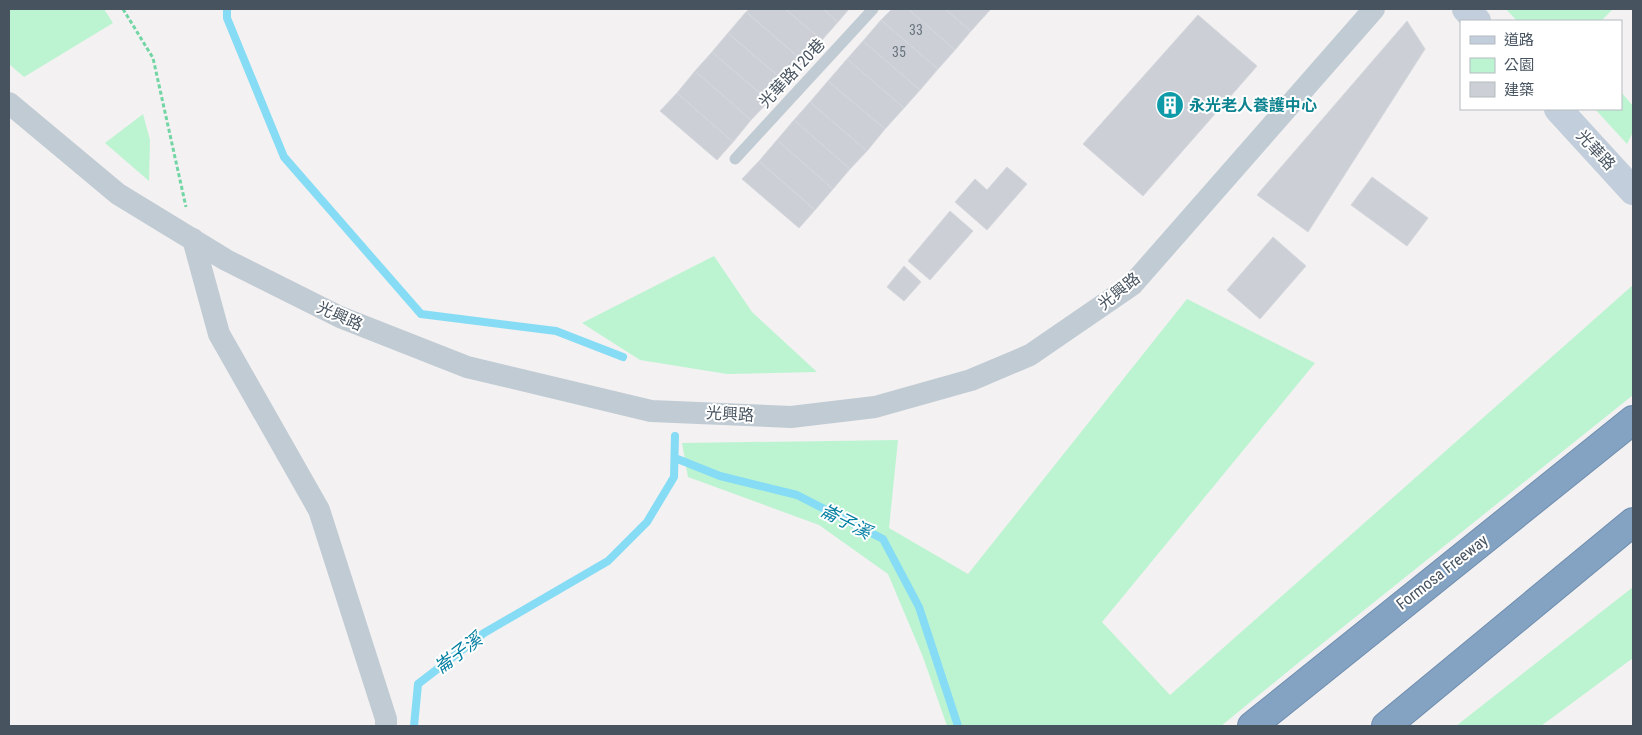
<svg xmlns="http://www.w3.org/2000/svg" width="1642" height="735" font-family="'Roboto Condensed','Noto Sans TC',sans-serif">
  <rect width="100%" height="100%" fill="#f3f1f1"/>
  <path fill="#bcf4d2" d="M9,9H104L113,23L24,77L9,64Z
    M1506,9H1613L1601,21H1517Z
    M1621,92L1633,106V132L1627,144L1595,109H1621Z
    M143,114L150,140L149,181L105,143Z
    M714,256L752,312L817,372L727,374L640,360L582,323Z
    M1633,285V395L1303,659L1221,726H947L923,657L888,574L819,525L688,477L682,443L898,440L889,528L968,574L1187,299L1315,363L1102,622L1170,695Z
    M1633,587V658L1541,726H1456Z"/>
  <g fill="none" stroke-linecap="round" stroke-linejoin="round">
    <path stroke="#86dcf4" stroke-width="8" d="M227,9V18L284,157L421,314L556,331L623,357
      M675,458L720,476L797,495L883,539L919,607L958,726
      M414,726L418,684L484,633L608,561L647,522L674,477L675,436"/>
  </g>
  <path fill="#ccd0d6" stroke="#d4d7dd" d="M750,9H785L822,40L803,61L746,12Z
    M785,9H823L838,22L822,40Z
    M823,9H849L838,22Z
    M892,9H908L955,50L938,69L881,20Z
    M908,9H945L971,31L955,50Z
    M945,9H989L990,10L971,31Z
    M746,12L803,61L785,82L728,33Z
    M1198,15L1257,66L1143,196L1083,144Z
    M881,20L938,69L920,90L863,41Z
    M1407,21L1425,49L1308,232L1257,195Z
    M728,33L785,82L769,101L712,52Z
    M863,41L920,90L904,108L847,59Z
    M712,52L769,101L751,120L695,71Z
    M847,59L904,108L885,129L828,81Z
    M695,71L751,120L733,142L677,93Z
    M828,81L885,129L867,151L810,102Z
    M677,93L733,142L717,160L660,111Z
    M810,102L867,151L850,169L794,120Z
    M794,120L850,169L833,189L777,140Z
    M777,140L833,189L815,210L759,161Z
    M759,161L815,210L799,228L742,179Z
    M1007,167L1027,184L987,230L955,202L975,179L987,190Z
    M1372,177L1428,218L1407,246L1351,205Z
    M950,211L973,231L930,280L908,261Z
    M1273,237L1306,266L1260,319L1227,290Z
    M904,266L921,282L904,301L887,287Z"/>
  <g fill="none" stroke-linecap="round" stroke-linejoin="round">
    <g stroke="#6f8eaf" stroke-width="30">
      <path id="highway" d="M1252,726L1633,420
        M1386,726L1633,522"/>
    </g>
    <path stroke="#71d5a4" stroke-width="3" stroke-dasharray="4 2.5" stroke-linecap="butt" d="M123,9L153,58L186,207"/>
    <path stroke="#c0cbd4" stroke-width="11" d="M735,159L873,9"/>
    <path stroke="#c0cbd4" stroke-width="22" d="M9,103L118,194L226,260L340,317L467,367L651,411L791,417L875,407L971,380L1030,355L1132,285L1374,9
      M193,239L219,334L319,510L386,719V726"/>
    <path stroke="#c2cedb" stroke-width="28" d="M1466,9L1477,21
      M1558,109L1633,191"/>
    <use href="#highway" stroke="#84a3c3" stroke-width="28"/>
  </g>
  <defs>
    <g id="building-disc" transform="scale(1.4375)"><circle r="9.5" fill="#0f9aa8" stroke="#fff"/><path d="M-4-6H4V6H1V3H-1V6H-4ZM-2.5-4.3h1.7v1.8h-1.7ZM.8-4.3h1.7v1.8H.8ZM-2.5-1h1.7V.8h-1.7ZM.8-1h1.7V.8H.8Z" fill="#fff"/></g>
  </defs>
  <g fill-rule="evenodd">
    <use href="#building-disc" x="1170" y="105"/>
  </g>
  <g text-anchor="middle" dominant-baseline="central" stroke-width="4" stroke-linejoin="round" paint-order="stroke">
    <g font-size="14" fill="#68737e">
      <text x="916" y="30">33</text>
      <text x="899" y="52">35</text>
    </g>
    <g font-size="16" fill="#475460" stroke="#fff">
      <text transform="translate(792 73) rotate(-47)">光華路120巷</text>
      <text transform="translate(1596 150) rotate(47)">光華路</text>
      <text transform="translate(1119 291) rotate(-39)">光興路</text>
      <text transform="translate(340 316) rotate(24)">光興路</text>
      <text transform="translate(730 414) rotate(3)">光興路</text>
      <text transform="translate(1442 572) rotate(-38)">Formosa Freeway</text>
    </g>
    <g font-size="16" font-weight="bold" fill="#0d838f" stroke="#fff" text-anchor="start">
      <text x="1189" y="105">永光老人養護中心</text>
    </g>
    <g font-size="18" font-style="italic" fill="#037fa1" stroke="#fff">
      <text transform="translate(846 521) rotate(27)">崙子溪</text>
      <text transform="translate(458 653) rotate(-37)">崙子溪</text>
    </g>
  </g>
  <rect width="1642" height="735" fill="none" stroke="#475460" stroke-width="20"/>
  <rect x="1460" y="20" width="162" height="90" fill="#ffffff" stroke="#b5bbbf"/>
  <rect x="1470" y="36" width="25" height="8" fill="#c2cedb" stroke="#b5bbbf"/>
  <text x="1504" y="45" font-size="15" fill="#475460">道路</text>
  <rect x="1470" y="58" width="25" height="15" fill="#bcf4d2" stroke="#b5bbbf"/>
  <text x="1504" y="70" font-size="15" fill="#475460">公園</text>
  <rect x="1470" y="82" width="25" height="15" fill="#ccd0d6" stroke="#b5bbbf"/>
  <text x="1504" y="95" font-size="15" fill="#475460">建築</text>
</svg>
